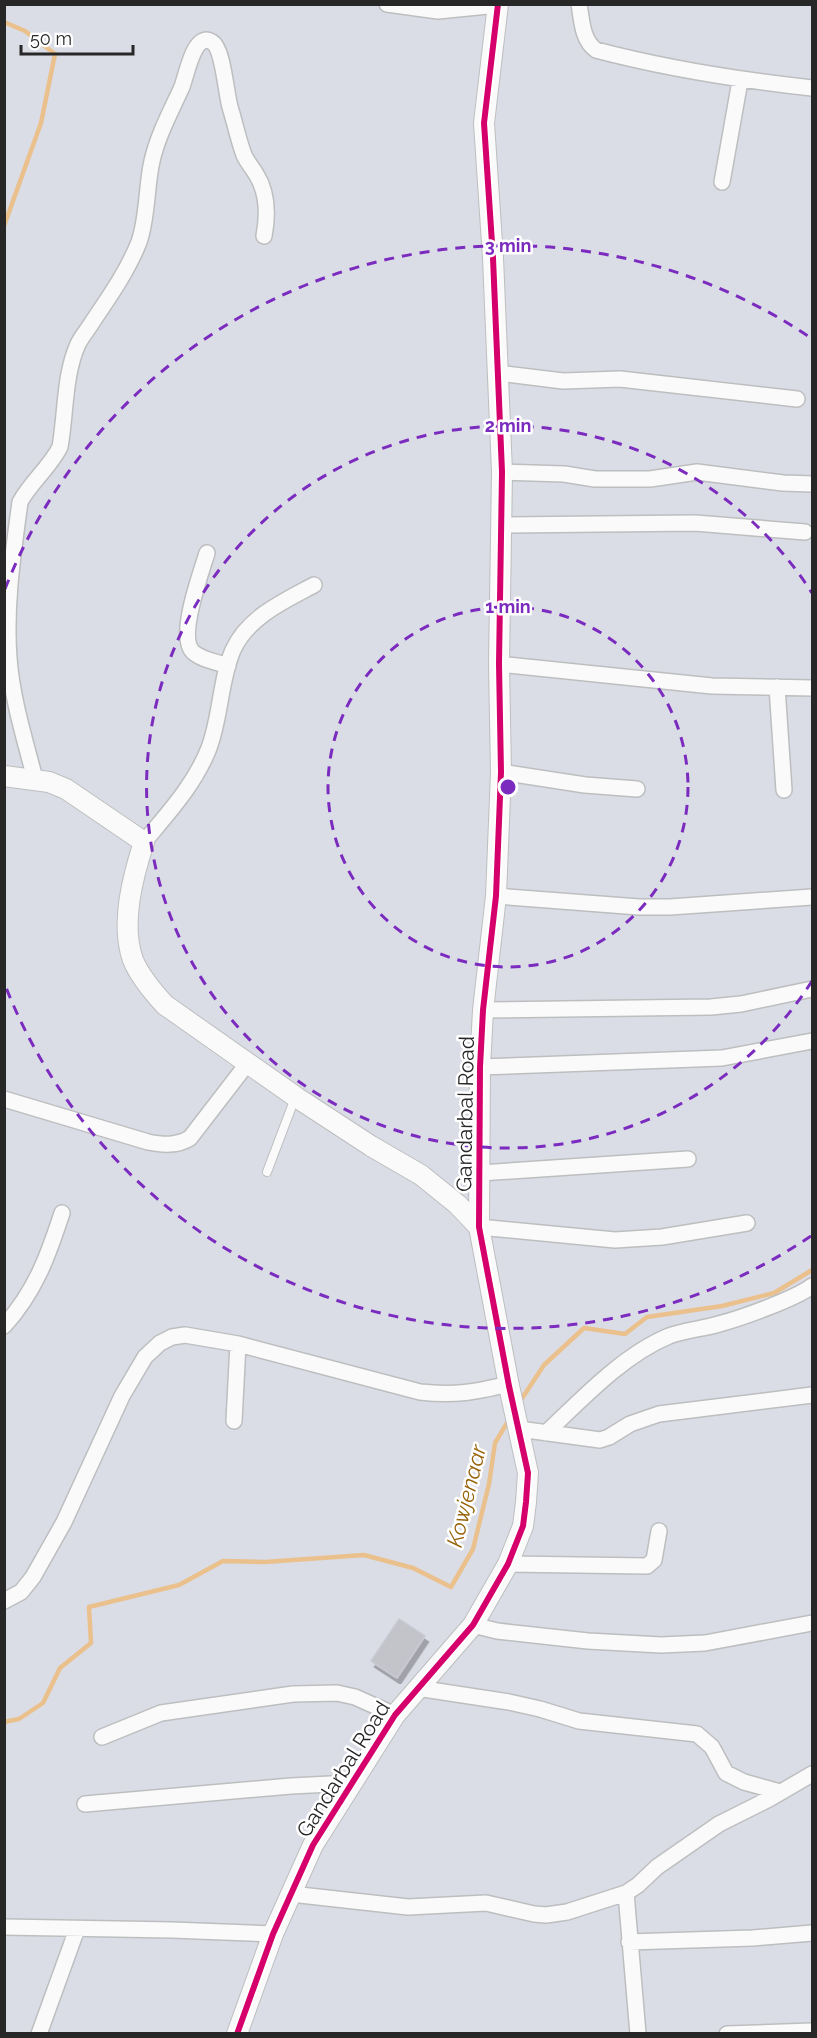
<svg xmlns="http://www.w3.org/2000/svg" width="817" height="2038" font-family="Raleway,sans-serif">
  <defs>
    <filter id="shadow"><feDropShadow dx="3.5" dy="6" stdDeviation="0" flood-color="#0004"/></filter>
  </defs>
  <rect width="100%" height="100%" fill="#dbdde6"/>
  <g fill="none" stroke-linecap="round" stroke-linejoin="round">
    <path stroke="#eac08c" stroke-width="4.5" d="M4,22L25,31L55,54L41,123L4,226
      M519,1403L544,1365L584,1328L625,1334L647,1317L722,1306L774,1293L812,1270
      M4,1722L19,1719L43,1703L60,1668L91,1643L89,1607L179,1585L223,1561L265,1562L364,1555L413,1568L451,1587L473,1549L489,1484L495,1443L510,1418"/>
  </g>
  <path fill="#c3c4ca" stroke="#c8c9d1" stroke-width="1.5" filter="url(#shadow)" d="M399,1619L425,1636L397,1678L371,1661Z"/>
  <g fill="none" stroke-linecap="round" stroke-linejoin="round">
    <g stroke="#bdbebf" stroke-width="10">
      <path id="service" d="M267,1172L295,1098"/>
    </g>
    <g stroke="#bdbebf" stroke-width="18">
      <path id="minor" d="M387,4L438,11L498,5
        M579,4C582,21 582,40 596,50C668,69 739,80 812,88
        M722,182L740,81
        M498,373L563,381L620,379L797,399
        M502,472L564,474L595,479H650L697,472L783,483L812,484
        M501,525L695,523L805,532
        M207,553C201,573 177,637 193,652C202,660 217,662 228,666
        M499,664L712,686L812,688
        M777,687L784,790
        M501,772L585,785L637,789
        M35,779C25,740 12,699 9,658C5,606 13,554 20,502C31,482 50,467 60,447C66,413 64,375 78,344C82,336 89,328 93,321C110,296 128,270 139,242C148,216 146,187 152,161C158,135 170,113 181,89C186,80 193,30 212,42C223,48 226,93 230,107C235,123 238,139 244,155C247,162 252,167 256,174C268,193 268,215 264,236
        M144,842C169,812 195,784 209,748C221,716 220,680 233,650C248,617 284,601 314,585
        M496,896L639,907H670L812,897
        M483,1010L711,1007L741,1004L812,989
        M480,1067L722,1058L812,1041
        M4,1099L148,1142C163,1145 177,1146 190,1138L247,1064
        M480,1173L688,1159
        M479,1227L615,1240L662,1237L747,1223
        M4,1326C35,1292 48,1256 62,1213
        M234,1421L238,1344
        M519,1429L600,1440L609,1437L630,1424L659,1414L812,1395
        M546,1433C582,1399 623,1355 669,1336C685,1330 702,1329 719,1324C741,1318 795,1299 812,1286
        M508,1564L647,1566L654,1560L659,1531
        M4,1601L21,1592L33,1577L64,1522L122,1396L145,1357L160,1343L172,1337L185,1335L238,1344L420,1392C455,1396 475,1392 509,1384
        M473,1625L497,1631L588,1641L661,1645L705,1643L812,1623
        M417,1688L509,1702L540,1709L579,1721L697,1734L712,1747L726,1773L744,1782L780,1792
        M102,1737L161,1713L293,1694L337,1693L355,1697L395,1715
        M85,1804L291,1786L351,1783
        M291,1894L408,1907L486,1903L534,1914L546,1915L567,1912L626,1893
        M4,1927L172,1930L273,1934
        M629,1942L753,1938L812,1933
        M39,2034L77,1929
        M638,2034L626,1893L638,1885L657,1867L719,1824L769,1799L812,1774
        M727,2034L812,2031"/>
    </g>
    <g stroke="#bdbebf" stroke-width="22">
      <path id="tertiary" d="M4,776L49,782L66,789L144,842C133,876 120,924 133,960C140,977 153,992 165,1005L296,1097L371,1146L421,1175L457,1204L479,1227
        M237,2034L273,1934L313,1845L395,1715L473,1625L508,1564L523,1526L526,1502L528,1473L509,1386L479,1227L480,1067L483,1010L496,896L501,772L499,664L502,472L493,258L484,123L498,4"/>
    </g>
    <use href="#service" stroke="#fafafb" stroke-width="8"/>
    <use href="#minor" stroke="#fafafb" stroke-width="15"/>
    <use href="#tertiary" stroke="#fafafb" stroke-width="20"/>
    <g stroke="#fff" stroke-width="10">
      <path id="cycleway" d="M237,2034L273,1934L313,1845L395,1715L473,1625L508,1564L523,1526L526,1502L528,1473L509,1386L479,1227L480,1067L483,1010L496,896L501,772L499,664L502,472L493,258L484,123L498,4"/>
    </g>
    <use href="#cycleway" stroke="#d6006c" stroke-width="6"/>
  </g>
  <g fill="none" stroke="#7b2cbf" stroke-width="3" stroke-dasharray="10 8">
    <circle cx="508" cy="787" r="180"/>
    <path d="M812 981A361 361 0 1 1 812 593"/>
    <path d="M811 1236A541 541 0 0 1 5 985M5 589A541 541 0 0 1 811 338"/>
  </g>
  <g text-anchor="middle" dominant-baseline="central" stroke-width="5" stroke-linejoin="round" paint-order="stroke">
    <g font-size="21" fill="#272727" stroke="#fff">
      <text transform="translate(465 1114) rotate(-89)">Gandarbal Road</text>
      <text transform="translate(343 1769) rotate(-58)">Gandarbal Road</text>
    </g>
    <g font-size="22" font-style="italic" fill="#97640a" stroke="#fff">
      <text transform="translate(466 1496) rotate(-76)">Kowjenaar</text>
    </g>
  </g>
  <circle cx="508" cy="787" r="9" fill="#7b2cbf" stroke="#fff" stroke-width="3"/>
  <g font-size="18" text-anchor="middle" font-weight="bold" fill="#7b2cbf" stroke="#fff" stroke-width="5" stroke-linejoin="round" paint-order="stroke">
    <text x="508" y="252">3 min</text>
    <text x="508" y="432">2 min</text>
    <text x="508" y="613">1 min</text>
  </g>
  <rect width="817" height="2038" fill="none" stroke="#272727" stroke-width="12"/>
  <path d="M21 45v9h112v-9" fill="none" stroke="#272727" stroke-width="3"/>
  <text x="30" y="45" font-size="18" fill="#272727" stroke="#ffffff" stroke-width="4.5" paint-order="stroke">50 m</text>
</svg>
